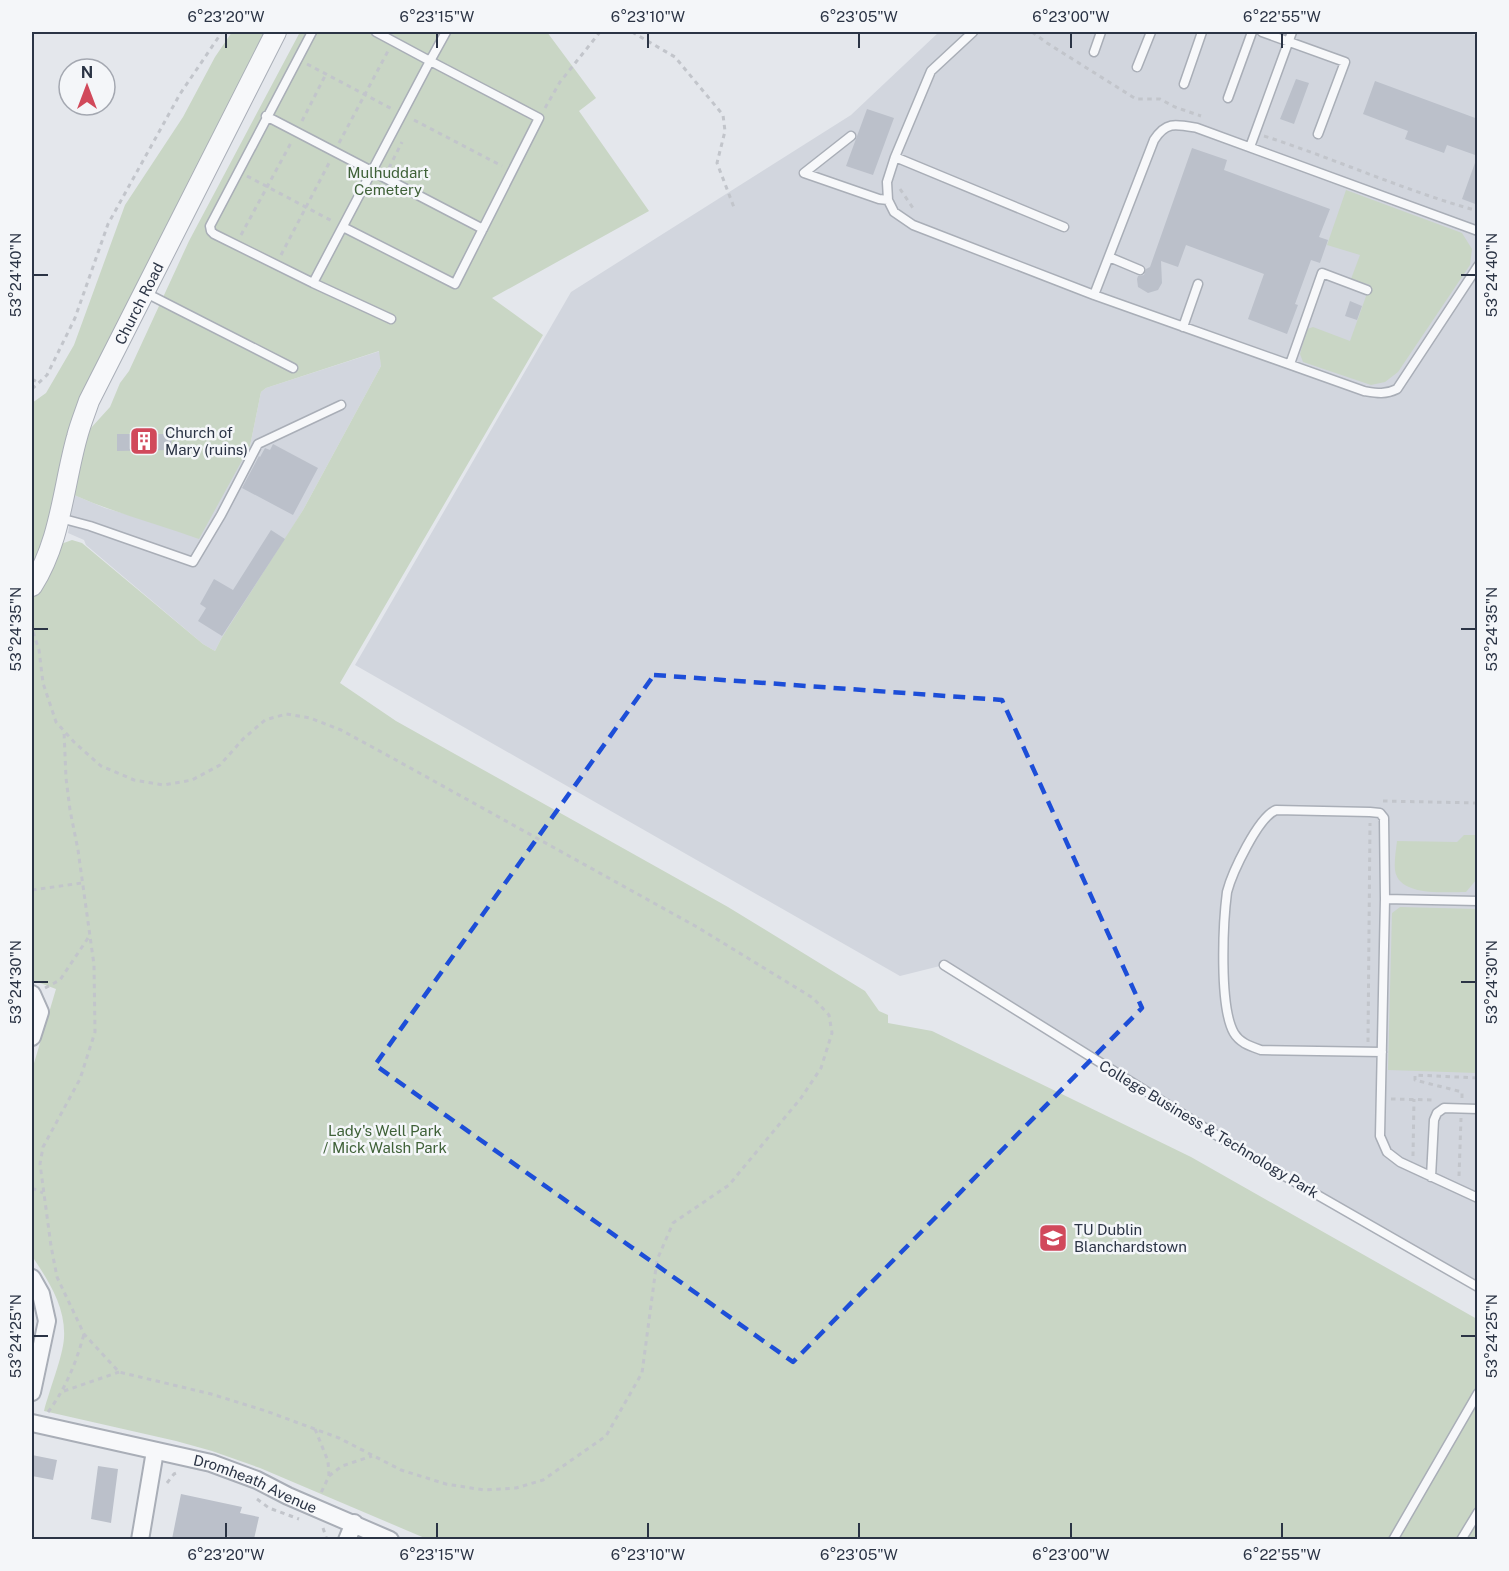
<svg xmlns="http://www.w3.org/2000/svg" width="1509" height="1571" font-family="'Public Sans',sans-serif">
  <rect width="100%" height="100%" fill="#e4e7ec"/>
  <path fill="#d2d6de" d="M939,32H1466L1477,36V1287L1414,1252L944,965L900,976L355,665L571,292L851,115Z
    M380,351L381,366L303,510L245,606L221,639L215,651L203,644L86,545L84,540L68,533L74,495L105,508L146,520L250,446L261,392L266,388Z"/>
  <path fill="#c9d6c5" d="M232,32H265L74,419L61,544L72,540L82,543L203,644L215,651L221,639L303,510L381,366L379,351L266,388L261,392L250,446L199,539C157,524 115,513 74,495L81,449L90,429L110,407L120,383L129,371L189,241L300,32H547L596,98L579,111L649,211L492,298L543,335L340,683L396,721L728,907L865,991L879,1011L888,1015V1023L932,1031L1191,1157L1477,1319V1539H427L260,1468L212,1451L176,1441L44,1411C49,1391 63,1356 64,1338C66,1307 48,1280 32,1256V1070L56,989L32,980V403L46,393L74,345L125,205L183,117L215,57Z
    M1346,190L1462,233L1472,249L1470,265L1398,372L1385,382L1371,385L1303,362L1300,354L1307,329L1313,327L1350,341L1370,285L1351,279L1360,255L1327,245Z
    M1464,835H1478L1477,879L1466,892C1447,892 1398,897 1395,870C1394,861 1396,850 1397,841L1457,842Z
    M1400,907L1477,909V1073L1388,1070L1392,913Z"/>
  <path fill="#bbc0ca" d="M1296,79L1309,83L1294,124L1280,119Z
    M1375,81L1478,119V156L1447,145L1444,153L1405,139L1408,131L1363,114Z
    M867,109L894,118L873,175L846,166Z
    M1192,148L1227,160L1224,170L1330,209L1319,237L1328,240L1320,263L1311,260L1295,304L1298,305L1287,334L1248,319L1264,274L1186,245L1178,267L1161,261L1162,283L1158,290L1148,293L1138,287L1137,279L1138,276L1144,275L1146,269L1150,267Z
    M1476,160L1478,161V205L1462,199Z
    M1350,301L1362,306L1357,320L1345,316Z
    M117,434H172L171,450L117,451Z
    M273,444L318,468L293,515L242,488L259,456L260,457L265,448L270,450Z
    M271,530L285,539L222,636L198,621L206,608L200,604L214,579L233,590Z
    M32,1455L57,1460L53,1480L32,1476Z
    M98,1466L118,1469L111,1523L91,1519Z
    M181,1494L242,1507L240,1513L259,1517L254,1539H242L225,1536L224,1539H172Z"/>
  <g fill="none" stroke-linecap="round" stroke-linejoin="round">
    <g stroke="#a9aeb7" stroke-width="11">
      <path id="service" d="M312,32L210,226L211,231L214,234L313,283L430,61L539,118L455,284L343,227
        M376,32L430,61L446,32
        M973,32L931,71L895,157L887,182L888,200L894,212L913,225L1094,295L1364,391C1376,393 1385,395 1397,389L1478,266
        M1262,32L1345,62L1318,134
        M1094,52L1101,32
        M1137,67L1151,32
        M1184,84L1202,32
        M1228,98L1252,32
        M266,116L483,229
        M851,136L804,173L879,199L888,200
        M1250,147L1292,32
        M895,157L1064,227
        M1109,257L1140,270
        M313,283L391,319
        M144,292L293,368
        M1094,295L1154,140C1166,121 1176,124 1197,128L1478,231
        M1183,327L1198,284
        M1290,364L1322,273L1367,290
        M60,518L90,526L193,562L221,515L258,444L341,405
        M1385,899L1478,901
        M944,965L1253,1158L1478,1287
        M1382,1052L1261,1050C1250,1046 1240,1043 1234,1033C1219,1007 1223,923 1227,892C1232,873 1258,817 1276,810L1370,812L1380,813L1384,818L1385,899L1380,1136L1387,1152L1400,1162L1478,1198
        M1431,1177L1434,1120L1437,1113L1444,1108L1478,1109
        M1393,1540L1478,1393
        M1461,1540L1478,1512"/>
    </g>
    <g stroke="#a9aeb7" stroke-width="20">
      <g id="minor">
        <path d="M32,994L40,1012L32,1037"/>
        <path d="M32,1278L41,1294L47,1321L32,1392"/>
        <path id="s1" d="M32,1423L211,1463L257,1480L288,1496L390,1540"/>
        <path d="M140,1540L155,1451"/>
        <path d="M347,1540L354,1523"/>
      </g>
    </g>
    <g stroke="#a9aeb7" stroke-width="22">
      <g id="tertiary">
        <path id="s2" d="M32,586C61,541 63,487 77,437C80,425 85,413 89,401L276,32"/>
      </g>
    </g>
    <path stroke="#c2c5cb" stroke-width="3" stroke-dasharray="4.5 4.5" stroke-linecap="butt" d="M632,32L675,57L723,115L725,131L717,163L735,210
      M1032,32L1047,43L1136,99H1160L1175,107L1201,116
      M307,64L394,110
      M545,108L560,82L600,32
      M414,120L502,166
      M302,121L326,74
      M1264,136C1336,159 1405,191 1478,211
      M339,143L388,51
      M389,168L402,142
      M247,176L334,222
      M900,189L915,211
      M241,235L292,141
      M281,255L329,163
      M32,379L39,383
      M32,389L47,375L75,318L108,224L180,94L222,32
      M33,632L39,650L43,683L56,722L74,742L101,766L134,780L164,785L192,780L220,765L243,739L265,720L286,714L310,718L341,730L396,760L697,927L813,998L829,1015L832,1033L821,1068L801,1098L729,1185L673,1223L657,1260L642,1373L606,1436L543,1480L516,1488L484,1490L446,1484L401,1470L339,1438L266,1411L211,1394L119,1372L84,1334L57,1277L51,1246L40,1164L43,1147L80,1079L95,1032L94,965L78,850L70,810L66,778L64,731
      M1383,801L1478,803
      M32,890L82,883
      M45,988L60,980L90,935
      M1368,1042L1370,823
      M1462,1098V1092L1415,1080V1075L1478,1078
      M1391,1099L1436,1100
      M1413,1156L1414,1099
      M1459,1176L1461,1118
      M32,1188L43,1193
      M64,1391L119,1372
      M48,1412C66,1388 76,1363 84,1334
      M315,1429L328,1461L329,1476L320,1495
      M329,1476L342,1466L372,1456
      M167,1483L174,1474L179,1472
      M257,1499L269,1508L299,1519
      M323,1528L327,1540"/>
    <use href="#service" stroke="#f7f8fa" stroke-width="8"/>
    <use href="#minor" stroke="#f7f8fa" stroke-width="16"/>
    <use href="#tertiary" stroke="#f7f8fa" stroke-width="20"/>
  </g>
  <path fill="none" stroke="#1d4ed8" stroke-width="4.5" stroke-dasharray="12 8" stroke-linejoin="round" d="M654,675L1002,700L1142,1008L793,1362L375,1065Z"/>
  <path fill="none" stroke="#2b3445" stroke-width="2" d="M226,33V48M437,33V48M648,33V48M859,33V48M1071,33V48M1282,33V48M33,275H48M1461,275H1476M33,629H48M1461,629H1476M33,982H48M1461,982H1476M33,1336H48M1461,1336H1476M226,1523V1538M437,1523V1538M648,1523V1538M859,1523V1538M1071,1523V1538M1282,1523V1538"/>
  <defs>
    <g id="building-square" transform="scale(1.5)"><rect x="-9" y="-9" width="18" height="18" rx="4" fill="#d1495b" stroke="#f4f6f9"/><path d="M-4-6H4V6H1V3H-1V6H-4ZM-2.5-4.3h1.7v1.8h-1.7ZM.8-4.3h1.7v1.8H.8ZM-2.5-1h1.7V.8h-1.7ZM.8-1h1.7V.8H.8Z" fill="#fff"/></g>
    <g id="university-square" transform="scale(1.5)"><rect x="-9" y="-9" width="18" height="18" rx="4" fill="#d1495b" stroke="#f4f6f9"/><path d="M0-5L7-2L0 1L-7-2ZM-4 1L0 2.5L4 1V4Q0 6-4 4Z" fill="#fff"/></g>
  </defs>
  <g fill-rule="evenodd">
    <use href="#building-square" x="144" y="441"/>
    <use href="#university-square" x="1053" y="1238"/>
  </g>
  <g text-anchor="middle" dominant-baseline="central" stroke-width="5" stroke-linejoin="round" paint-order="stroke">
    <g font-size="15" fill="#3f6138" stroke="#f4f6f9">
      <text x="388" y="172">Mulhuddart<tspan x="388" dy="17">Cemetery</tspan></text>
      <text x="385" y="1130">Lady's Well Park<tspan x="385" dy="17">/ Mick Walsh Park</tspan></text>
    </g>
    <g font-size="15" fill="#2b3445" stroke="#f4f6f9">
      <text stroke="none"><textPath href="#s2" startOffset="304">Church Road</textPath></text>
      <text transform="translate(1209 1129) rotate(31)">College Business &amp; Technology Park</text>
      <text stroke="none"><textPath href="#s1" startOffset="232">Dromheath Avenue</textPath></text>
    </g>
    <g font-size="15" fill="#2b3445" stroke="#f4f6f9" text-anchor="start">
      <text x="165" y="432">Church of<tspan x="165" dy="17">Mary (ruins)</tspan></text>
      <text x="1074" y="1229">TU Dublin<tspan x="1074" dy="17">Blanchardstown</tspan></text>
    </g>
  </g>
  <rect width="1509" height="1571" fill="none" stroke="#f4f6f9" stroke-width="66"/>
  <g transform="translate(87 87)"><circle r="28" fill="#f4f6f9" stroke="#a4a8b1" stroke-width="1.5"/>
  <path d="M0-4.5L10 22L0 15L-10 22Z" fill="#d1495b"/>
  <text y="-9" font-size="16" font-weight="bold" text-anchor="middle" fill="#2b3445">N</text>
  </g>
  <rect x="33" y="33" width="1443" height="1505" fill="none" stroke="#2b3445" stroke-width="2"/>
  <g font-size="15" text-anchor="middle" fill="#2b3445">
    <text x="226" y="22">6°23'20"W</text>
    <text x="437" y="22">6°23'15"W</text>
    <text x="648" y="22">6°23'10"W</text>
    <text x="859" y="22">6°23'05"W</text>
    <text x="1071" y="22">6°23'00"W</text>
    <text x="1282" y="22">6°22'55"W</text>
    <text transform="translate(16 275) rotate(-90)" y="5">53°24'40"N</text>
    <text transform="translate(1492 275) rotate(-90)" y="5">53°24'40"N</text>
    <text transform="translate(16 629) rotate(-90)" y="5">53°24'35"N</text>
    <text transform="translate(1492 629) rotate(-90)" y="5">53°24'35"N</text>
    <text transform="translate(16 982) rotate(-90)" y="5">53°24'30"N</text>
    <text transform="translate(1492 982) rotate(-90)" y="5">53°24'30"N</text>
    <text transform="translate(16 1336) rotate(-90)" y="5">53°24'25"N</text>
    <text transform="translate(1492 1336) rotate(-90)" y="5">53°24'25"N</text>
    <text x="226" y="1560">6°23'20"W</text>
    <text x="437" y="1560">6°23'15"W</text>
    <text x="648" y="1560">6°23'10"W</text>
    <text x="859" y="1560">6°23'05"W</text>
    <text x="1071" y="1560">6°23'00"W</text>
    <text x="1282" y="1560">6°22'55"W</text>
  </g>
</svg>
